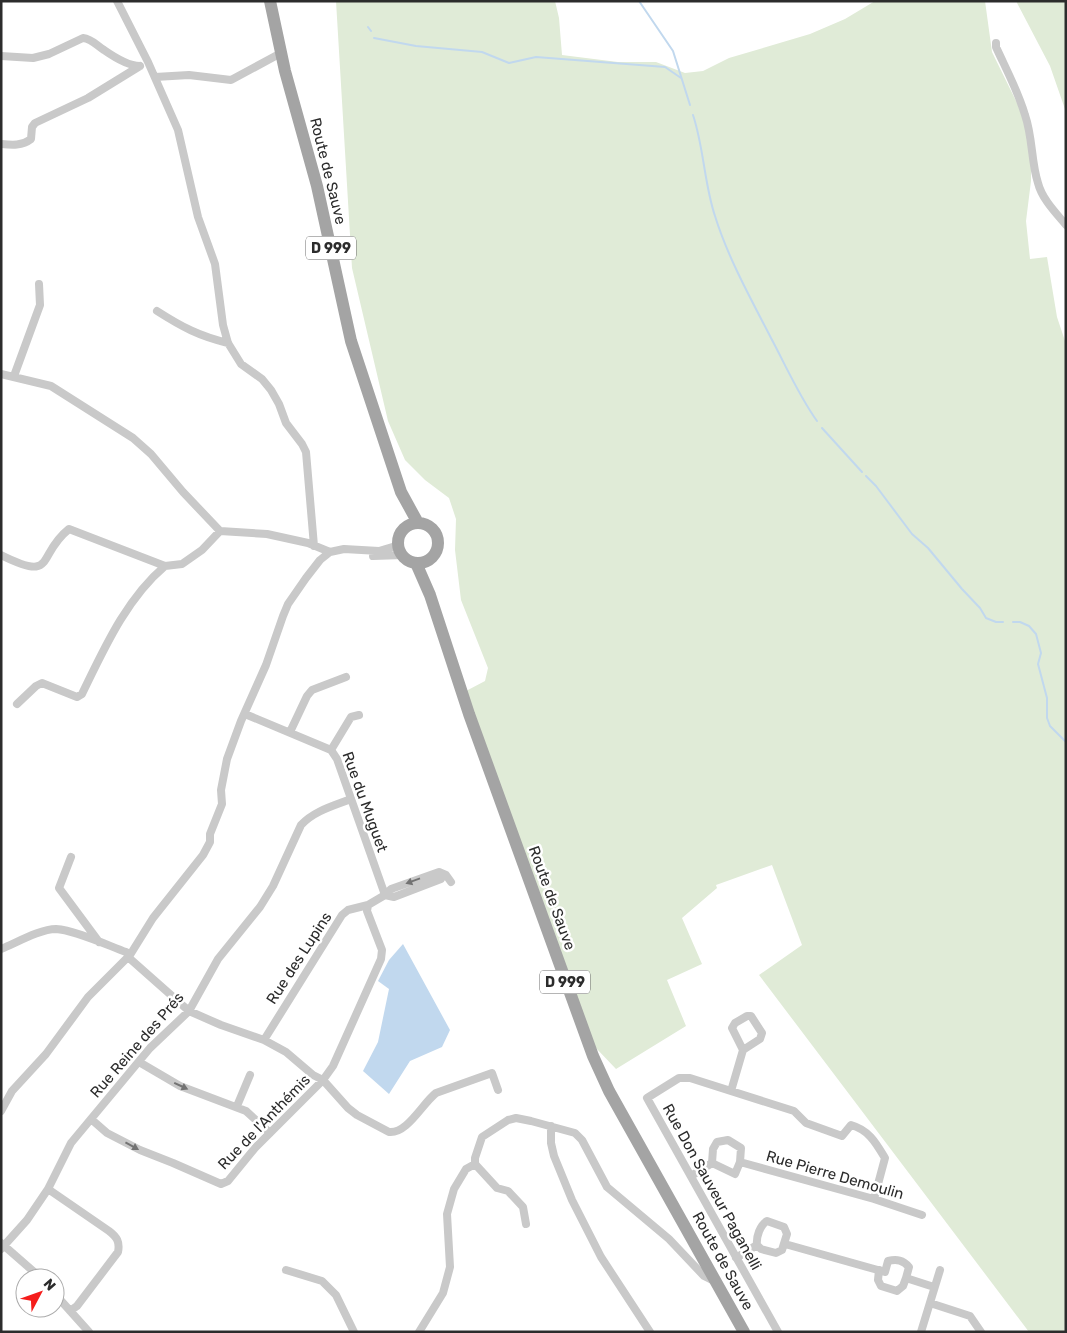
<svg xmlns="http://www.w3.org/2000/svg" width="1067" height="1333" font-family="Rubik,sans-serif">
  <rect width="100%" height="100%" fill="#fff"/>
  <path fill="#e0ebd7" d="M336,1H555L559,18L562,55L618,62H656L685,73L703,71L729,58L810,34L845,19L875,1H985L992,52L1018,105L1025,125L1031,162V181L1026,221L1030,259L1047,257L1057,317L1066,344V1332H1029L759,975L802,945L772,865L716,885L717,888L682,918L702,964L667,980L686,1026L616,1069L595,1047L466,691L485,681L488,668L461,600L455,550L456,519L449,498L425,480L405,460L388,421L352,268Z
    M1016,1H1066V112L1050,66Z"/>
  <path fill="#c1d8ee" d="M403,944L450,1030L442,1047L410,1061L389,1094L363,1071L378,1042L389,989L378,981L389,960Z"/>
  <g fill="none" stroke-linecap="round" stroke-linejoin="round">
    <path stroke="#c1d8ee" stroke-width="2" d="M639,1L673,51L690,105
      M368,27L371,31
      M374,38L416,46L482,52L509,63L536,57L665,67L681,78
      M693,115C704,148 704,183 715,216C728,258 751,299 771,338C786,366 799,396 817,421
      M822,428L862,472
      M866,476L876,486L912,534L928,548L962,589L980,608L986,618L996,622H1003
      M1013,622H1020L1029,626L1036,634L1041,653L1038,664L1047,698V718L1050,726L1066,742"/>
    <path stroke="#c9c9c9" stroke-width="8" d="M117,1L148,62L178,130L198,217L215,264L223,325L228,343L241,364L262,379L271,390L279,404L286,423L302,444L306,452L314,546
      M996,43V47C1006,69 1018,91 1025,115C1033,138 1031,162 1038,183C1042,199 1056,213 1066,225
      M1,56L33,58L49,54L83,38C92,39 96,45 104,50C114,57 128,66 140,66
      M155,77L189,75L231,80L281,53
      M1,144C12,145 22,146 31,139L32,127L35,123L88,98L140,66
      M157,311C182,327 199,336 228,343
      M1,374L51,386L133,438L151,454L183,492L220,531L267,534L308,543L330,552L344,549L379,551L399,545
      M14,376L40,305L39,284
      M1,555C57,583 36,555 69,529L165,566L182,564L202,550L220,531
      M373,556L403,555
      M17,704L36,686L42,683L77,697L82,694C104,649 126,599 165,566
      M245,714L331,750L337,759L385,895
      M290,732L307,696L312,690L346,677
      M331,750L351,717L359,715
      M71,857L59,888L99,942
      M385,895L394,897L441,879L443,875
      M1,949C16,943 40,929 56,929C74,930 107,945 126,952L130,955
      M128,957L189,1011L221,1025L264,1040L286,1052L313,1075L323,1080L348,1108L357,1115L389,1132C407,1134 422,1104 436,1093L492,1073L498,1090
      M264,1040L342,915L348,910L368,905
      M139,1062L180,1086L246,1111L270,1133
      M731,1091L743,1050L760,1039L762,1033L751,1016H747L735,1023L732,1028L743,1050
      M237,1106L250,1075
      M1,1111L12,1091L46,1054L88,997L130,955L153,918L203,855L210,842V834L222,804L221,790L227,759L241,721L266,665L283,616L288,604L306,578L320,560L330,552
      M91,1119L107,1133L140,1150L173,1163L221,1184L228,1181L255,1148L323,1080L333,1066L381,959L382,950L367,911L368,905L385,895L391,889L439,872L446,875L451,882
      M551,1126V1143L554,1156L572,1200L601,1257L650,1332
      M712,1163L735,1174L740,1162L874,1199L922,1215
      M475,1164L497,1188L508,1191L523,1207L526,1224
      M691,1176L712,1163L713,1149L717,1142L728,1140L741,1148L740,1162
      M48,1189L109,1231C117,1237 120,1242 118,1252L77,1306L70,1311
      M767,1221L784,1227L787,1234L782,1250L776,1253L761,1249L757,1245C756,1237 760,1225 767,1221Z
      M1,1243L41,1278
      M785,1244L885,1272L888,1261C897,1259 903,1260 909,1267L906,1278L934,1287
      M1,1249L27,1220L48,1189L71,1143L150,1048L189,1011L218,959L260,907L273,886L301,825C314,811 333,806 351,799
      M736,1258L757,1245
      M286,1270L322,1281L336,1295L354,1332
      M879,1270L878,1280L881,1286L897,1291L903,1286L906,1278
      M55,1294L89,1332
      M930,1303L970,1316L981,1332
      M419,1332L443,1293L450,1267L447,1214L454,1189L466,1169L475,1164V1158L482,1137L508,1120L516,1118L531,1121L575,1133L582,1140L607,1187L669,1239L704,1276L714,1281
      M778,1332L647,1098L679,1078H690L794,1111L806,1123L842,1136L851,1125C869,1130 876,1143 885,1158L874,1199
      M921,1332L940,1270"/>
    <path stroke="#a4a4a4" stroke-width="12" d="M270,1L285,71L317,186L351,341L401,492L418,523
      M398 543a20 20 0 1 1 40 0a20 20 0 1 1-40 0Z
      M416,563L430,595L469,714L593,1056L609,1091L744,1332"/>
  </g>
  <defs><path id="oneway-solid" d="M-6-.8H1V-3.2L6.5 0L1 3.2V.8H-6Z" transform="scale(1.25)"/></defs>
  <g fill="#737373">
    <use href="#oneway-solid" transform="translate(413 881) rotate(160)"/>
    <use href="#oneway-solid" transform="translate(181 1086) rotate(25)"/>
    <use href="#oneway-solid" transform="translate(132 1146) rotate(29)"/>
  </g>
  <g text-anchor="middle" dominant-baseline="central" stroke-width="5" stroke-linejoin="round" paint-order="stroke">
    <g fill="#fff" stroke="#6b6b6b" stroke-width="1">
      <rect x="306" y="236.5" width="50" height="23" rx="4"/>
      <rect x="540" y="970.5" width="50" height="23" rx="4"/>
    </g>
    <g font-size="14" font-weight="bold" fill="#2c2c2c">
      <text x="331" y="248">D 999</text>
      <text x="565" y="982">D 999</text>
    </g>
    <g font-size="15" fill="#2c2c2c" stroke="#fff">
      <text transform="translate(328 171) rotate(76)">Route de Sauve</text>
      <text transform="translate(365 802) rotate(70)">Rue du Muguet</text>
      <text transform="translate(552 898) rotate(70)">Route de Sauve</text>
      <text transform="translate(299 958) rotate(-57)">Rue des Lupins</text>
      <text transform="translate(137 1045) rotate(-49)">Rue Reine des Prés</text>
      <text transform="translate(264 1122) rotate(-46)">Rue de l'Anthémis</text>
      <text transform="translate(835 1175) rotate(16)">Rue Pierre Demoulin</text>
      <text transform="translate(712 1187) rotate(61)">Rue Don Sauveur Paganelli</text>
      <text transform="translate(723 1261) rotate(61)">Route de Sauve</text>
    </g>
  </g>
  <rect width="1067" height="1333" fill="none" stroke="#2c2c2c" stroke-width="5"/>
  <g transform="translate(40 1293) rotate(49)"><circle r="24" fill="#ffffff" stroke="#ababab"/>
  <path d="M0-4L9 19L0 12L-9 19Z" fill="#f51d1b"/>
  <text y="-8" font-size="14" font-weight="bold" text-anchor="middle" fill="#2c2c2c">N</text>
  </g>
</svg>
